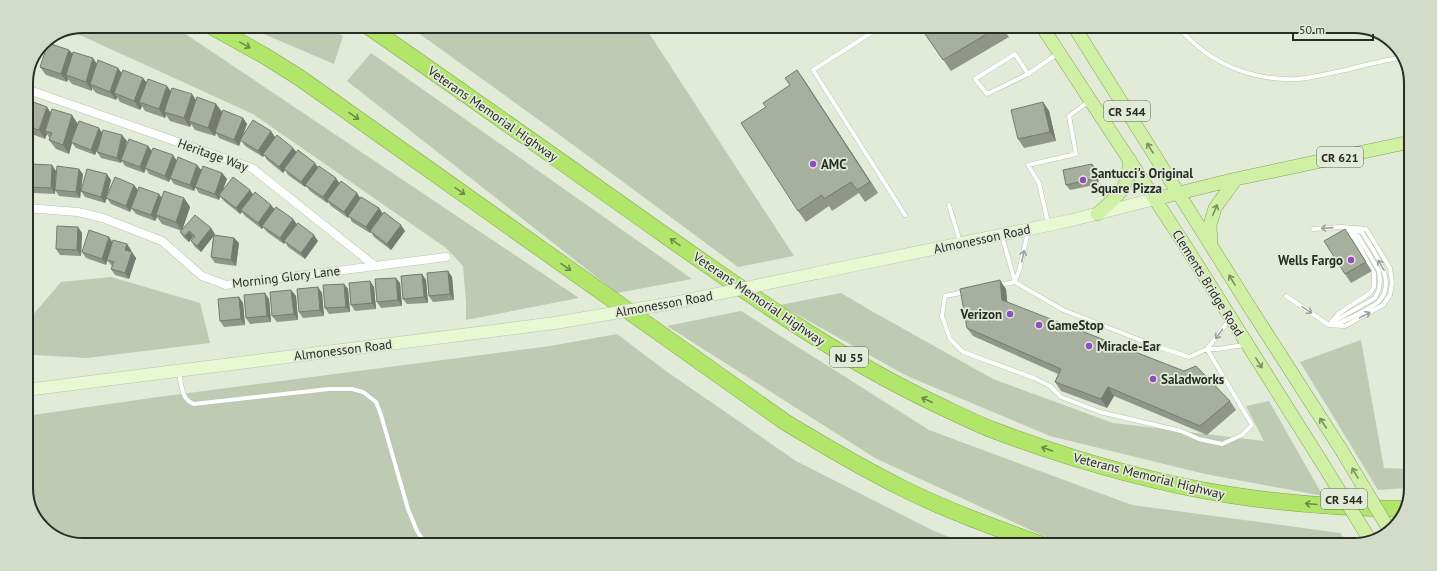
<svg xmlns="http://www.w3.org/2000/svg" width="1437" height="571" font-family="'PT Sans',sans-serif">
  <rect width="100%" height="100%" fill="#e1ebd7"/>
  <path fill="#becab2" d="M84,26H167L184,33L579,298L466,320V301L463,266L446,248L253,114L71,31Z
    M245,26L327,27L343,36L334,64Z
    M410,27H645L794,256L738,267L557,133Z
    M371,53L692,279L617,293L347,81Z
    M111,277L200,303L210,343L87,358L34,355L26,333V323L61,282Z
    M841,293L868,309L993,379L1113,423L1264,441L1246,406L1269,401L1323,496L1205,474L1050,436L907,376L780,305Z
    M741,311L929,430L1132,505L1340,533L1349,545L1079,544L1050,539L875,458L667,326Z
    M617,334L666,371L796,461L934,531L966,544L65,542L38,523L26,491V416L158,397L550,346Z
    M1361,340L1384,468L1408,469V488L1378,490L1300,362Z"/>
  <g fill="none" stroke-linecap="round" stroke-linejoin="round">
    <g stroke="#bac3b0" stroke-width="5">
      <path id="service" d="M879,28L813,70L905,215
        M1180,29C1209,63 1252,81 1297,79C1313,78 1330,73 1346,70C1364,65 1383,61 1402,57
        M1028,74L1015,54L975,79L987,94L1028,74L1057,54
        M949,205L960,242
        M1048,223L1039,183L1028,165L1076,154L1069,116L1088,102
        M1002,236L1015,282L1063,310L1153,345L1189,357L1207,349H1218L1244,345
        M1015,281L1019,271L1028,232
        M998,285L1015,282
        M966,292L945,296L942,316L950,339L963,352L1034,378L1050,386L1061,397L1100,412L1181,431L1199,439L1222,444L1242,435L1252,425L1207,349
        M1286,296L1329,325L1345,326L1383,305L1390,295L1392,283L1390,268L1366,229L1341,227L1313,229
        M1332,321L1338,314L1370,293L1374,287V273L1355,239L1347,232
        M1331,323L1375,298L1379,289L1380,280L1379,271L1358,236L1342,227
        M1336,324L1340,323C1350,318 1370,309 1378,302C1399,282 1373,251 1362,232L1354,230
        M1207,349L1230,319
        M179,371C181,383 181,400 194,404L329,389H352L363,392L376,402L381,415L408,509L417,531L425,543"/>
    </g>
    <g stroke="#bac3b0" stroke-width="9">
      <path id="minor" d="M26,89L252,168L375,266
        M26,208L78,212L103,218L162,241L202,276L226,285L446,257"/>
    </g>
    <g stroke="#bac3b0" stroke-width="13">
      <path id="secondary" d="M817,273L1068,221L1155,199
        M26,390L555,323"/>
    </g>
    <g stroke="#82a553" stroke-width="14">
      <path id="primary" d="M1043,28L1181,239L1319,458
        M1075,28L1247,303L1342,451
        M1155,199L1236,179L1410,142
        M1097,214C1121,193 1126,193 1130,160
        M1211,245L1210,225L1215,208L1236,179"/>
    </g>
    <g stroke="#82a553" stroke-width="17">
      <path id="motorway" d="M211,26L265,56L300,78L785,422C823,445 862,468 902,488C946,510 993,527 1040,544
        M369,27C469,96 567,166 666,236C754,298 842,360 940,406C957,414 975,423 993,430C1070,459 1150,482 1230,495C1288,504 1347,508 1406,509"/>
    </g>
    <use href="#service" stroke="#fff" stroke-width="4"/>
    <use href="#minor" stroke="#fff" stroke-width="8"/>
    <use href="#secondary" stroke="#e8f8d3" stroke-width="12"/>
    <use href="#primary" stroke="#d0f0a6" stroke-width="13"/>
    <use href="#motorway" stroke="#b1e66b" stroke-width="16"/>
    <g stroke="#bac3b0" stroke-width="13" stroke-linecap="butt">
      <path id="secondary-bridge" d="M555,323L673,303L817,273"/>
    </g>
    <g stroke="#82a553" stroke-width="14" stroke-linecap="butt">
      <path id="primary-bridge" d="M1342,451L1390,531
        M1319,458L1370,540"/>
    </g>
    <use href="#secondary-bridge" stroke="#e8f8d3" stroke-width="12"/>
    <use href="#primary-bridge" stroke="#d0f0a6" stroke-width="13"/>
  </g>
  <path fill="#909788" d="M921,28H1002L1009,37L951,71Z
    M69,50L73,54L97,64L122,73L143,78L146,82L196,100L216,104L222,112L243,118L247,124L242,138L275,137L318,167L360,198L379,208L383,214L405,231L391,250L374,237L371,232L370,233L352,222L349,216L348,218L331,206L328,202L327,203L310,191L306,186L305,187L288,175L285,170L283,173L267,160L264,155L263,157L245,146L241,140L239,146L219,138L216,133L215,136L195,130L191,124L190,127L170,121L166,115L165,118L145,111L142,106L140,110L120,102L117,97L116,100L96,93L92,88V91L72,84L68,79L67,82L46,75L40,67Z
    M797,70L878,193L865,202L859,193L832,211L829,206L806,222L798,211L766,107L790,85Z
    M1043,102L1049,111L1056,141L1024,148L1018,139Z
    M26,104L51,112L78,124L127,141L124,152L148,146L152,151L177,161L197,165L201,170L222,173L227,179L222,192L250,190L253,195L274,209L293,219L297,224L318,241L305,259L288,247L285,242L284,244L267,232L263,227L262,229L245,216L242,212L240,214L224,201L220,196L219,200L199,193L195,187L194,191L174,184L170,178L169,182L149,174L146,169L144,173L125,166L122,161L121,163L101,158L97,152L99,144L95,155L76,148L72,143L69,154L56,149L49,140L50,139L47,134L45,139L26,132Z
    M1092,164L1096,169L1099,184L1070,190L1066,185Z
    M56,171L55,194L34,193L30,187Z
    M83,174L80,198L59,196L55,190Z
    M111,180L107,197L134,185L138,190L162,198H184L190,207L182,230L234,238L239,243L236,266L215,263L211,257L213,237L201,252L195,247L191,241L194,238L193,237L189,242L184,238L180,232L182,231L162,224L157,217L155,221L136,214L131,208L134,200L130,212L111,204L107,198L105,203L85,197L81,191Z
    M78,227L82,233L81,256L60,255L56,249Z
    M1345,229L1372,271L1351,283L1345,274Z
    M113,242L127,244L131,250L130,252L136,258L129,279L115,275L111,269L112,266L111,265L107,260L106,265L86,258L82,252Z
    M448,271L452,277L454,300L433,302L429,296Z
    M422,274L426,280L428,303L407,304L403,299Z
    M370,281L374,287L376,309L355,311L351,305Z
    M400,283L402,306L381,308L377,302Z
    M344,284L348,289L350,312L329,314L325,308Z
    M318,287L322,293L324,316L303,318L299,312Z
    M1006,289L1007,302L1230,401L1236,410L1207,435L1114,396L1107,408L1061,391L1055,382L1058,374L973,336L967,328Z
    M291,290L296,296L298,320L277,322L272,316Z
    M239,297L243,303L245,325L224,327L220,321Z
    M269,299L271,322L250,324L246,318Z"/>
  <path fill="#757b6f" d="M69,50L76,58L66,75L68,79L67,82L61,74Z
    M93,58L99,67L90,84L92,88V91L86,82Z
    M118,68L124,76L114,93L117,97L116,100L110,92Z
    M797,70L805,81L878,193L870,182Z
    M143,78L149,86L139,102L142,106L140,110L134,101Z
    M167,86L174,95L164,112L166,115L165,118L159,109Z
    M192,94L198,103L189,121L191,124L190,127L184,118Z
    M1043,102L1049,111L1056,141L1050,132Z
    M216,104L222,112L215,132L216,133L215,136L208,128Z
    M47,107L53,116L45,131L47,134L45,139L39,130Z
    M72,115L78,124L71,142L72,143L69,154L63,145Z
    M243,118L247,124L239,146L234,140Z
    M99,128L103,134L95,155L91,150Z
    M271,131L275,137L263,154L264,155L263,157L258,151Z
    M122,135L127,141L121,163L117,158Z
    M148,146L152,152L144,173L140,167Z
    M293,148L298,154L284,169L285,170L283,173L279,167Z
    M173,155L177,161L169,182L165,176Z
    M315,163L319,169L305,187L301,182Z
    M26,164L30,169L28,192L26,189Z
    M1092,164L1096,169L1099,184L1095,178Z
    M52,165L56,171L55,194L51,188Z
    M197,165L202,171L194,191L190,185Z
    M79,169L83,174L80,198L76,192Z
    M222,173L227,179L219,200L215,194Z
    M107,174L111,180L105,203L101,197Z
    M336,178L340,184L327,200L328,202L327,203L323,197Z
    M134,185L138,191L130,212L126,206Z
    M250,190L254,196L241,210L242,212L240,214L236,208Z
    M357,193L361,199L348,218L344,212Z
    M159,194L163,199L156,215L157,217L155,221L151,215Z
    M184,198L190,207L182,231L176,222Z
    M271,205L276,211L262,229L258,223Z
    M379,208L383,214L370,233L366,227Z
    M293,219L297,225L284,241L285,242L284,244L280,238Z
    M401,225L405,231L391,250L387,244Z
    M78,227L82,233L81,256L77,250Z
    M211,228L215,234L201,252L197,246Z
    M189,231L193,237L189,242L185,236Z
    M314,235L318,241L305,259L301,253Z
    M109,237L113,243L106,265L102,259Z
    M234,238L239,243L236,266L231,260Z
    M127,244L131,250L129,256L125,250Z
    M132,252L136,258L129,279L125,273Z
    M448,271L452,277L454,300L450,294Z
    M422,274L426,280L428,303L424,297Z
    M396,278L400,283L402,306L398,300Z
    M1000,280L1006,289L1008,309L1002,300Z
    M370,281L374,287L376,309L372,303Z
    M344,284L348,289L350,312L346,307Z
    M318,287L322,293L324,316L320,310Z
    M291,290L296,296L298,320L294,314Z
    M265,293L269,299L271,322L267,316Z
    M239,297L243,303L245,325L241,319Z
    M1108,387L1114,396L1107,408L1101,399Z"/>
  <path fill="#a7b09e" stroke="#757b6f" d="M921,28H997L943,60Z
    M48,43L69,50L61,74L40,67Z
    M73,52L93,58L86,82L66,75Z
    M98,60L118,68L110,92L90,84Z
    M123,70L143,78L134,101L114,93Z
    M797,70L870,182L857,190L851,182L824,199L822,195L798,211L741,123L766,107L763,103L790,85L785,78Z
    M148,79L167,86L159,109L139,102Z
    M172,88L192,94L184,118L164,112Z
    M197,97L216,104L208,128L189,121Z
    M28,100L47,107L39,130L26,126V104Z
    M1043,102L1050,132L1018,139L1011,110Z
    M52,109L72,115L63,145L49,140L52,133L45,131Z
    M223,110L243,118L234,140L215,132Z
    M253,120L271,131L258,151L240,140Z
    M79,121L99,128L91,150L71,142Z
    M103,130L122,135L117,158L97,152Z
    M277,135L293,148L279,167L263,154Z
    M129,139L148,146L140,167L121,160Z
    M153,148L173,155L165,176L145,168Z
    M298,150L315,163L301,182L284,169Z
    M178,157L197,165L190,185L170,178Z
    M31,164L52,165L51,188L30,187Z
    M1092,164L1095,178L1066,185L1063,170Z
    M57,166L79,169L76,192L55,190Z
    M203,166L222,173L215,194L195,187Z
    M319,166L336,178L323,197L305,185Z
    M87,169L107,174L101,197L81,191Z
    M115,177L134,185L126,206L106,198Z
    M233,177L250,190L236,208L219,195Z
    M341,181L357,193L344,212L327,200Z
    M139,187L159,194L151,215L131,208Z
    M164,191L184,198L176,222L156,215Z
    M255,192L271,205L258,223L241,210Z
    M361,197L379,208L366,227L348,216Z
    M276,207L293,219L280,238L262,226Z
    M384,212L401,225L387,244L370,231Z
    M195,215L211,228L197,246L191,241L195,236L189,231L185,236L180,232Z
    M298,223L314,235L301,253L284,241Z
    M57,226L78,227L77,250L56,249Z
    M1345,229L1366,262L1345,274L1324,241Z
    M89,230L109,237L102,259L82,252Z
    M214,235L234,238L231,260L211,257Z
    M113,240L127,244L125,250L132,252L125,273L111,269L114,262L107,260Z
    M448,271L450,294L429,296L427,273Z
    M422,274L424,297L403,299L401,276Z
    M396,278L398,300L377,302L375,279Z
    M1000,280L1002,300L1184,371L1196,366L1230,401L1200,426L1108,387L1101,399L1055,382L1061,369L967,328L960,289Z
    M370,281L372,303L351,305L349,283Z
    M344,284L346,307L325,308L323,285Z
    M318,287L320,310L299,312L297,289Z
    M291,290L294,314L272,316L270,292Z
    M265,293L267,316L246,318L244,295Z
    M239,297L241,319L220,321L218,299Z"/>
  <defs><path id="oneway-shaft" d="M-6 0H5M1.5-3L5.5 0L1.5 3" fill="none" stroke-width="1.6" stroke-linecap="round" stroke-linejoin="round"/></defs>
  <g stroke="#6e8a48">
    <use href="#oneway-shaft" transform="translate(245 45) rotate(29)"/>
    <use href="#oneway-shaft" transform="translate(354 116) rotate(35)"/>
    <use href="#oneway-shaft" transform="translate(460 191) rotate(35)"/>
    <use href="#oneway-shaft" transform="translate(675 242) rotate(-145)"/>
    <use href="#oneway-shaft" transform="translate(566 267) rotate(35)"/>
    <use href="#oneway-shaft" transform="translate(927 400) rotate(-155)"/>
    <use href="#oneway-shaft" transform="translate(1047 449) rotate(-161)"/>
    <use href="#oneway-shaft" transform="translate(1311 504) rotate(-175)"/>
  </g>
  <g stroke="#7d8e66">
    <use href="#oneway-shaft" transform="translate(1150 148) rotate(-122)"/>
    <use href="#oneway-shaft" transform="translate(1215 210) rotate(-67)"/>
    <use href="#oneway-shaft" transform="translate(1232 280) rotate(-122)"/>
    <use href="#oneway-shaft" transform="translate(1259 363) rotate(58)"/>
    <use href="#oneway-shaft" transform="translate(1323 423) rotate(-123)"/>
    <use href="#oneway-shaft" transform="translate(1355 473) rotate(-121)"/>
  </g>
  <g stroke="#9fa09d">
    <use href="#oneway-shaft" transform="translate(1327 228) rotate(176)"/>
    <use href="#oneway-shaft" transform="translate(1023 256) rotate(-77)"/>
    <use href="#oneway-shaft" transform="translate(1381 265) rotate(-120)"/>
    <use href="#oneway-shaft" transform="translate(1307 310) rotate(34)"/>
    <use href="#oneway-shaft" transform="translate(1365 315) rotate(-28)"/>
    <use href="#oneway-shaft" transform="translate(1219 334) rotate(127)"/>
  </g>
  <g fill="#904cc0" stroke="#e1ebd7" stroke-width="1.5">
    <circle cx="813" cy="164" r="4"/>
    <circle cx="1083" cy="180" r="4"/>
    <circle cx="1351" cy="260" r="4"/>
    <circle cx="1010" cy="314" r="4"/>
    <circle cx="1039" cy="325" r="4"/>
    <circle cx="1089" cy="346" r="4"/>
    <circle cx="1153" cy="379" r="4"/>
  </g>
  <g text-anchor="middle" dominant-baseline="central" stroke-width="3.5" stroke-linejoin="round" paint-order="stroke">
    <g fill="#e1ebd7" stroke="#61665b" stroke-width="1">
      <rect x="1104" y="101" width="46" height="20" rx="3"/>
      <rect x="1317" y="147" width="46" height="20" rx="3"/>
      <rect x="830" y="347" width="38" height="20" rx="3"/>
      <rect x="1321" y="489" width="46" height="20" rx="3"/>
    </g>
    <g font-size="12" font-weight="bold" fill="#2a2d26">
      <text x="1127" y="111">CR 544</text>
      <text x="1340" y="157">CR 621</text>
      <text x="849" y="357">NJ 55</text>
      <text x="1344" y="499">CR 544</text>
    </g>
    <g font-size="13" fill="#2a2d26" stroke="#e1ebd7">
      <text transform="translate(493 114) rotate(35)">Veterans Memorial Highway</text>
      <text transform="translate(213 155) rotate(20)">Heritage Way</text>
      <text transform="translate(982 239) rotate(-12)">Almonesson Road</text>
      <text transform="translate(286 277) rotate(-7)">Morning Glory Lane</text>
      <text transform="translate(1208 283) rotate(58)">Clements Bridge Road</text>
      <text transform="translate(759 299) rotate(34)">Veterans Memorial Highway</text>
      <text transform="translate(664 304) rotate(-10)">Almonesson Road</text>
      <text transform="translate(343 350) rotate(-7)">Almonesson Road</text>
      <text transform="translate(1149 476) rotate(14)">Veterans Memorial Highway</text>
    </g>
    <g font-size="13" font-weight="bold" fill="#2a2d26" stroke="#e1ebd7" text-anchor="start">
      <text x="821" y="164">AMC</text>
      <text x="1091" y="173">Santucci's Original<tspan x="1091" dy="15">Square Pizza</tspan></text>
      <text x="1343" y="260" text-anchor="end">Wells Fargo</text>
      <text x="1002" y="314" text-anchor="end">Verizon</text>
      <text x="1047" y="325">GameStop</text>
      <text x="1097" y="346">Miracle-Ear</text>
      <text x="1161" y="379">Saladworks</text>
    </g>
  </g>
  <path d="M0 0H1437V571H0ZM83 33H1354A50 50 0 0 1 1404 83V488A50 50 0 0 1 1354 538H83A50 50 0 0 1 33 488V83A50 50 0 0 1 83 33Z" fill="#d2dcc9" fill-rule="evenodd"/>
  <path fill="none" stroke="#2a2d26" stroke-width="2" d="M83 33H1354A50 50 0 0 1 1404 83V488A50 50 0 0 1 1354 538H83A50 50 0 0 1 33 488V83A50 50 0 0 1 83 33Z"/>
  <path d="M1293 34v6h80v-6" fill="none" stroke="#2a2d26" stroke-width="2"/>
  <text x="1299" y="34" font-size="12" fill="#2a2d26" stroke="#e1ebd7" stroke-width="3" paint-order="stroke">50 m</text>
</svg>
